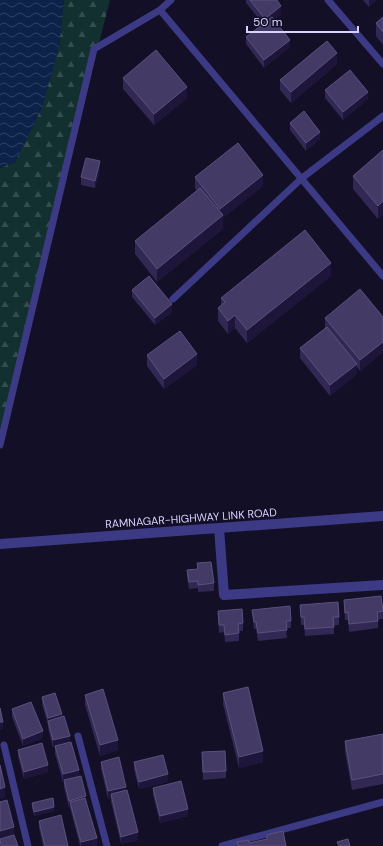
<svg xmlns="http://www.w3.org/2000/svg" width="383" height="846" font-family="'DM Sans',sans-serif">
  <defs>
    <pattern id="forest-firs" width="22" height="20" patternUnits="userSpaceOnUse"><rect width="22" height="20" fill="#12302f"/><path d="M5 1l3.5 6h-7zM16 11l3.5 6h-7z" fill="#344d4e"/></pattern>
    <pattern id="water-waves" width="16" height="10" patternUnits="userSpaceOnUse"><rect width="16" height="10" fill="#0c2248"/><path d="M0 5q4-4 8 0t8 0" fill="none" stroke="#2f4163"/></pattern>
  </defs>
  <rect width="100%" height="100%" fill="#130f26"/>
  <path fill="url(#forest-firs)" d="M64,0H110L0,431V168L15,162L59,46Z"/>
  <path fill="url(#water-waves)" d="M0,0H64L59,46L42,108L15,162L0,168Z"/>
  <g fill="none" stroke-linecap="round" stroke-linejoin="round">
    <path stroke="#3d3a85" stroke-width="7" d="M328,0L383,64
      M160,10L383,276
      M173,299L302,178L383,116
      M0,445L94,49L160,10L171,0
      M78,736L107,846
      M4,745L28,846
      M222,846L383,802"/>
    <path stroke="#3d3a85" stroke-width="10" d="M219,528L224,595L383,585
      M0,544L383,516"/>
  </g>
  <path fill="#312854" d="M246,0H277L281,14L274,20L290,47L264,68L246,44V37L263,24L246,3Z
    M363,0H376L369,7Z
    M383,17V45L376,36V23Z
    M337,64L291,103L280,90V80Z
    M123,78L187,98L154,125L123,89Z
    M325,90L368,99L343,120L325,98Z
    M290,123L320,139L306,151L290,130Z
    M383,150L378,219L353,189V176Z
    M100,169L95,188L81,185V177Z
    M195,177L263,186L223,218V229L157,282L135,254V241L197,191L195,188Z
    M331,276L247,343L235,328L228,334L218,321V308L221,306V298Z
    M132,290L172,312L155,325L132,297Z
    M383,317V352L360,371L357,367V374L330,396L300,358V348L325,328V318Z
    M147,355L197,365L164,389L147,366Z
    M197,563L214,583V591L198,592V588L189,589L187,577V570L197,569Z
    M344,600L383,611V619H378V628L349,632L348,620H345L344,608Z
    M300,605L339,617V625H334V634L305,636L304,625H301Z
    M252,610L291,621V628H286L287,638L258,641L256,629H254Z
    M218,611L243,623V631H239V641L225,642L224,632L219,633L218,619Z
    M223,693L263,762L239,768L223,704Z
    M85,695L118,750L100,756L85,705Z
    M42,697L62,717L70,742L86,799L97,846H80L70,808H69L64,787V781L63,782L55,754V747L53,748L48,728V725L42,704Z
    M12,709L43,738L23,746L12,717Z
    M383,734V784L352,790L345,752V741Z
    M18,750L48,772L24,779L18,757Z
    M202,752L226,771V778L203,780Z
    M101,762L126,790L138,840L121,844L111,802V798L108,799L101,769Z
    M134,762L168,782L139,789L134,770Z
    M153,788L188,816L160,823L153,795Z
    M32,803L54,811L34,816L32,807Z
    M39,821L68,846H43L39,828Z"/>
  <path fill="#1d163a" d="M369,0H376L369,7Z
    M281,6V14L265,27V19Z
    M290,40V47L264,68V60Z
    M337,53V64L291,103V92Z
    M187,87V98L154,125V114Z
    M368,92V99L343,120V112Z
    M320,132V139L306,151V143Z
    M100,161V169L95,188V181Z
    M263,175V186L223,218V229L157,282V269L220,218V209Z
    M383,201V215L378,219V206Z
    M331,263V276L247,343V330Z
    M172,304V312L155,325V318Z
    M235,315V328L228,334V321Z
    M383,342V352L360,371V360Z
    M197,354V365L164,389V379Z
    M357,364V374L330,396V385Z
    M62,714V722H48V718Z
    M0,722H3V729L0,730Z
    M43,731V738L23,746V739Z
    M70,736V743L53,748V740Z
    M118,740V750L100,756V745Z
    M263,751V762L239,768V757Z
    M48,765V772L24,779V772Z
    M79,770V777L63,782V774Z
    M168,774V782L139,789V782Z
    M5,787V798L0,799V789Z
    M126,787V794H111V798L108,799V791Z
    M86,796V804L70,802V808H69V801Z
    M54,807V811L34,816V812Z
    M188,809V816L160,823V816Z
    M14,827V835L0,839V831Z
    M138,832V840L121,844V837Z
    M97,838V846H81V842Z"/>
  <path fill="#433a66" stroke="#5a527e" d="M250,0H277L281,6L265,19Z
    M272,17L290,40L264,60L246,37Z
    M383,17V32L376,23Z
    M327,41L337,53L291,92L280,80Z
    M156,50L187,87L154,114L123,78Z
    M350,70L368,92L343,112L325,90Z
    M304,111L320,132L306,143L290,123Z
    M238,143L263,175L220,209L195,177Z
    M383,150V201L378,206L353,176Z
    M86,158L100,161L95,181L81,177Z
    M200,188L223,215L157,269L135,241Z
    M305,230L331,263L247,330L235,315L228,321L218,308L225,302L221,298Z
    M149,276L172,304L155,318L132,290Z
    M360,289L383,317V342L360,360L325,318Z
    M327,327L357,364L330,385L300,348Z
    M180,331L197,354L164,379L147,355Z
    M211,562L214,583L198,585V581L189,582L187,570L198,569L197,563Z
    M381,596L383,611L377,612L378,621L349,624L348,612L345,613L344,600Z
    M338,602L339,617H333L334,627L305,629L304,617H301L300,605Z
    M290,606L291,621H286L287,630L258,633L256,622H254L252,610Z
    M242,609L243,623L238,624L239,633L225,635L224,625H219L218,611Z
    M248,687L263,751L239,757L223,693Z
    M103,689L118,740L100,745L85,695Z
    M55,693L62,714L48,718L42,697Z
    M31,702L43,731L23,739L12,709Z
    M0,708L3,722H0Z
    M64,716L70,736L53,740L48,721Z
    M383,734V774L352,780L345,741Z
    M71,742L79,770L63,774L55,746Z
    M42,743L48,765L24,772L18,750Z
    M225,751L226,771L203,772L202,752Z
    M163,755L168,774L139,782L134,762Z
    M119,757L126,787L108,791L101,762Z
    M0,765L5,787L0,789Z
    M81,776L86,796L69,801L64,780Z
    M181,781L188,809L160,816L153,788Z
    M127,790L138,832L121,837L111,794Z
    M53,798L54,807L34,812L32,803Z
    M85,798L97,838L81,842L70,802Z
    M7,800L14,827L0,831V802Z
    M61,815L68,846H45L39,821Z
    M283,831L286,846H238L237,842L248,840L249,843L267,839V835Z
    M14,835L18,846H1L0,839Z
    M348,839L350,846H339L337,842Z"/>
  <g text-anchor="middle" dominant-baseline="central" stroke-width="3.5" stroke-linejoin="round" paint-order="stroke">
    <g font-size="11" fill="#d9d4ff" stroke="#130f26">
      <text transform="translate(191 518) rotate(-4)">RAMNAGAR-HIGHWAY LINK ROAD</text>
    </g>
  </g>
  <path d="M247 26v6h111v-6" fill="none" stroke="#d9d4ff" stroke-width="2"/>
  <text x="253" y="26" font-size="12" fill="#d9d4ff" stroke="#130f26" stroke-width="3" paint-order="stroke">50 m</text>
</svg>
